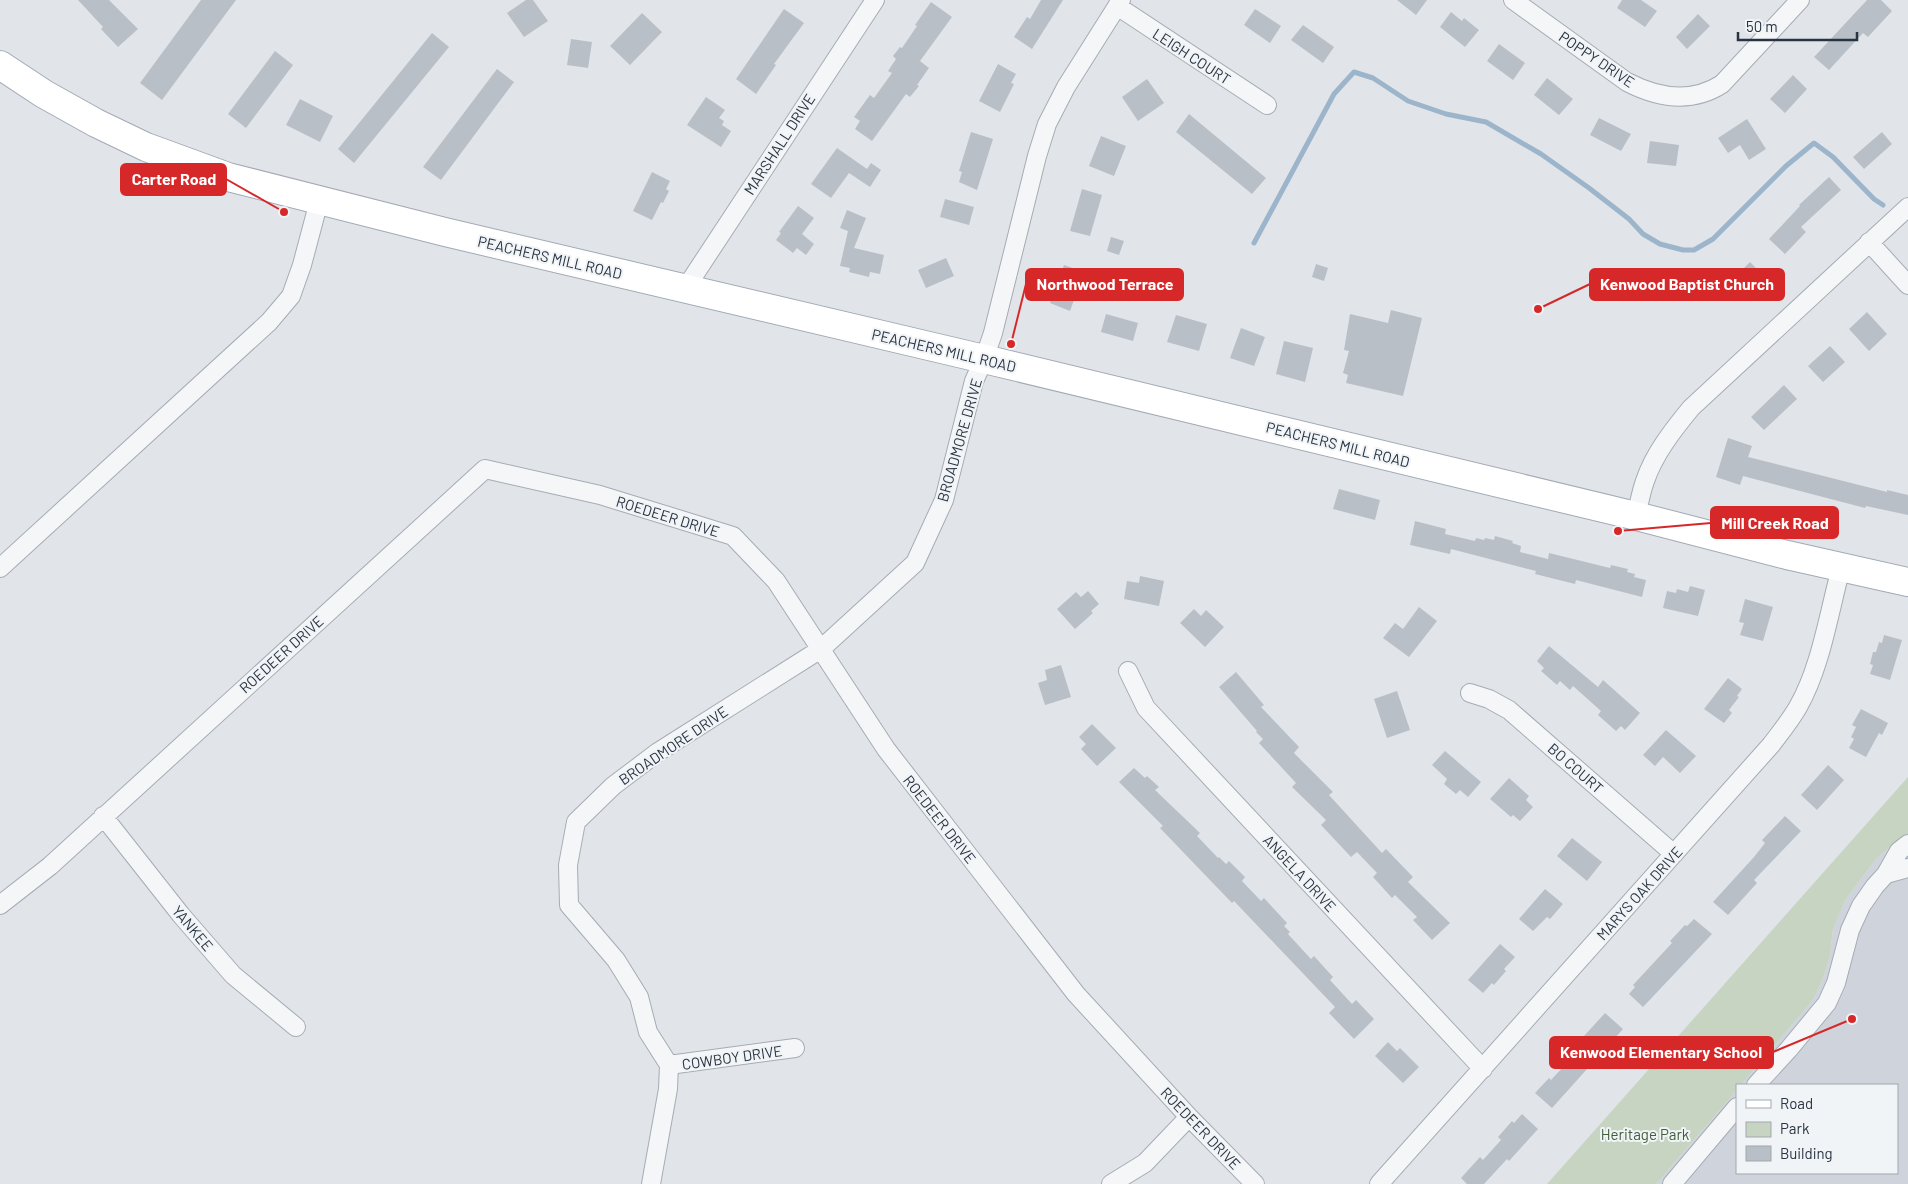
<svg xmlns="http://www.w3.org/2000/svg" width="1908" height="1184" font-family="Barlow,sans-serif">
  <rect width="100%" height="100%" fill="#e1e5ea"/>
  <path fill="#cfd4dc" d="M1908,834V1184H1656L1737,1090V1173H1897V1085H1741L1813,1000L1824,976L1830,956L1833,929L1846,899L1876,859L1901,837Z"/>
  <path fill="#c8d4c2" d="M1908,777V834L1901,837L1876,859L1846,899L1833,929L1830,956L1824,976L1813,1000L1741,1085H1737V1090L1656,1184H1547Z"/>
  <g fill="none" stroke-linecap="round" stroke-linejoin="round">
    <path stroke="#9cb5ca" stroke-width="5" d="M1254,243L1334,94L1354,72L1373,78L1408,101L1446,114L1486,122L1541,154L1589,188L1629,219L1643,234L1660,244L1683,250H1694L1713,239L1786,166L1814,143L1833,157L1874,199L1883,205"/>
  </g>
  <path fill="#b8bfc7" d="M78,0H109L138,29L118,47L101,29L103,27Z
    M201,0H236L162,100L140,83Z
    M526,0H533L548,21L524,37L507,13Z
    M1041,0H1063L1032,49L1014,37L1027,17L1030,19Z
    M1397,0H1427L1416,15Z
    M1622,0H1641L1657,11L1645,27L1617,8Z
    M1867,0H1881L1892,11L1868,37L1863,33L1829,70L1814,57Z
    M931,2L952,17L920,61L929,68L917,85L919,86L910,97L906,94L872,141L855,129L860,121L854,117L870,95L874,98L892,73L888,71L896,59L893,56L900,47L902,48L917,26L915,25Z
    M784,9L804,23L774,64L776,65L756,94L736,79Z
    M1255,9L1281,26L1270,43L1244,25Z
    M1451,12L1462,21L1464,18L1479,30L1465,47L1440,27Z
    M642,13L662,32L630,65L610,46Z
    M1698,14L1710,26L1687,49L1676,37Z
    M1303,25L1334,47L1323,63L1291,40Z
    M432,33L449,47L354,163L338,149Z
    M571,39L592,42L588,68L567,65Z
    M1499,44L1525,63L1513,80L1487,61Z
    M275,51L293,65L246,128L228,114Z
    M998,64L1016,74L1011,83L1014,84L1000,112L979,101Z
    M497,69L514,82L441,180L423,167Z
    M1793,75L1807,89L1785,113L1770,99Z
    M1547,78L1573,99L1559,115L1534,95Z
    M1147,79L1164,103L1138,121L1122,97Z
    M706,97L725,110L719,118L724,121L722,125L731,131L721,147L687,125Z
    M300,99L333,116L320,142L286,125Z
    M1189,114L1266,178L1252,194L1176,132Z
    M1599,118L1631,134L1621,151L1590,135Z
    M1747,119L1766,149L1749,160L1740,145L1728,153L1718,138Z
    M971,132L993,139L977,190L959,182L962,172L959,171Z
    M1882,132L1892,144L1864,169L1853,157Z
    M1101,136L1126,146L1114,176L1089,166Z
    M1650,141L1679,145L1676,166L1647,163Z
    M837,148L867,169L871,163L881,170L870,187L849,173L831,198L811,184Z
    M652,172L670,181L666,189L669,191L663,203L661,202L652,220L633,211Z
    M1829,177L1841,190L1801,227L1806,232L1785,254L1769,239L1800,206L1799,205Z
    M1082,189L1102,195L1090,236L1070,231Z
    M945,199L974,207L969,225L940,217Z
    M798,206L814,218L802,234L814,244L806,255L797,248L793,253L776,240L781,233L779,232Z
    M847,210L866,218L854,248L884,255L880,274L870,272L869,277L849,272L850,268L840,266L848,231L840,228Z
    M1111,237L1124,241L1119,255L1107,251Z
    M946,258L954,276L926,288L918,270Z
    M1750,262L1761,273L1740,294L1729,283Z
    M1316,264L1328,268L1324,281L1312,277Z
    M1064,265L1084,272L1070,311L1050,303Z
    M1391,310L1422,318L1403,396L1346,383L1348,375L1343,373L1349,351L1344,350L1350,314L1388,323Z
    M1867,312L1887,334L1869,351L1849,329Z
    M1106,314L1138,323L1133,341L1101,332Z
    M1176,315L1207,324L1199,351L1167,342Z
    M1241,328L1265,337L1254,366L1230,358Z
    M1284,341L1313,348L1305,382L1276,374Z
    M1830,346L1845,362L1823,382L1808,366Z
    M1784,385L1797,399L1764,430L1751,417Z
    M1728,438L1752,446L1748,457L1887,492V490L1908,495V515L1866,506L1865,508L1743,476L1740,485L1716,477Z
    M1339,489L1380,500L1375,520L1333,509Z
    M1415,521L1446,529L1445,534L1475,541L1476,538L1484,540L1485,538L1494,540L1495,536L1513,541L1512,543L1521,546L1520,552L1548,559L1549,553L1610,568L1611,565L1628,569L1627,572L1635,574L1634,577L1646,580L1642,597L1576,580L1575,584L1535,574L1536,571L1451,549L1450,554L1410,545Z
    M1140,576L1164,581L1159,606L1124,599L1127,581L1139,583Z
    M1690,586L1705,590L1698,616L1663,608L1667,591L1676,593L1677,589L1688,592Z
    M1088,591L1099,604L1091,611L1093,613L1075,629L1057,609L1076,592L1081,597Z
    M1745,599L1773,607L1763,641L1740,635L1744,623L1739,622Z
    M1419,607L1437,621L1409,657L1383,638L1395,623L1403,629Z
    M1194,609L1201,616L1206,610L1224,627L1205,647L1180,623Z
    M1884,635L1902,640L1890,680L1870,674L1873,665L1870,664L1873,652H1876L1879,642L1882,643Z
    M1549,646L1598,687L1603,680L1640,713L1625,730L1621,726L1616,731L1598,715L1601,711L1573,686L1570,690L1560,681L1557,685L1541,671L1544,668L1537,661Z
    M1061,665L1071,697L1045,705L1038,683L1047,680L1045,670Z
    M1236,672L1264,705L1261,707L1299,747L1294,753L1333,792L1329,795L1382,853L1386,849L1413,877L1408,882L1450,923L1432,940L1413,920L1417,917L1395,895L1392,898L1373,877L1377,873L1357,852L1351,857L1321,825L1326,820L1292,787L1296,783L1259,743L1263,739L1256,732L1257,731L1219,687Z
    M1728,678L1742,689L1737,696L1739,697L1729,710L1732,713L1724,723L1704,709Z
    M1397,691L1410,730L1387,738L1374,699Z
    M1861,709L1888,723L1882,735L1879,733L1866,757L1849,748L1854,739L1851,737L1856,727L1852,725Z
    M1092,724L1116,748L1097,766L1081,749L1086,744L1079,737Z
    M1666,730L1696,756L1680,773L1663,757L1655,766L1643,755Z
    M1445,751L1481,782L1468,797L1460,790L1456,794L1444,784L1447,779L1432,765Z
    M1828,765L1844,780L1817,810L1801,795Z
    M1134,768L1145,778L1147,776L1159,787L1155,790L1200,833L1197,836L1218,858L1219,857L1226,864L1229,861L1245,877L1242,881L1261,901L1264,898L1287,923L1284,926L1290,932L1288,934L1311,959L1314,956L1333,977L1330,980L1352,1004L1356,1000L1374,1019L1354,1039L1329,1013L1335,1007L1234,901L1232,903L1160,828L1163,826L1119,782Z
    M1509,778L1529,796L1526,800L1533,807L1520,821L1513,815L1511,817L1490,799Z
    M1785,816L1801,831L1754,880L1757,883L1728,915L1713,902L1754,857L1765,843L1762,840Z
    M1572,838L1602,862L1587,881L1557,856Z
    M1545,889L1563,904L1550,919L1547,917L1533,931L1519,919Z
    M1694,919L1712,934L1643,1007L1629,994L1635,987L1633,985L1672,943L1670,941L1685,925L1687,926Z
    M1500,944L1515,957L1504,969L1506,971L1494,985L1492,983L1483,993L1468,980Z
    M1605,1013L1623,1029L1552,1108L1535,1093L1549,1078L1551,1080L1588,1040L1584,1036Z
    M1388,1042L1397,1051L1400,1048L1419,1067L1403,1083L1375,1056Z
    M1522,1114L1538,1129L1509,1161L1507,1159L1484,1184H1467L1461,1178L1480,1157L1483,1160L1501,1140L1498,1137L1512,1121L1514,1123Z"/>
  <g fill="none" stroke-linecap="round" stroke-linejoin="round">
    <g stroke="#a6acb4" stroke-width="20">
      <path id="street" d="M1513,0L1627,82C1658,98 1691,104 1722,84L1800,0
        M1117,6L1267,105
        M1869,242L1908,285
        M685,289L875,0
        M1636,516C1639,504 1641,492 1645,481C1654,454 1673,430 1691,408L1908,207
        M0,568L269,322L291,296L302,265L319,201
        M1128,671L1146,708L1483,1069
        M1470,693L1489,699L1509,710L1674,854
        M103,816L181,915L233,975L296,1027
        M1886,874L1908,868
        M0,905L50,866L485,469L600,495L733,536L776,581L886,749L1076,994L1189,1117L1255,1184
        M669,1065L795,1048
        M1756,1085L1789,1049L1827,1003L1836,983L1850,930L1861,906L1875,886L1886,874L1899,851L1908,844
        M651,1184L668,1089L669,1065L648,1032L639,997L616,960L569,905L568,865L576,822L613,786L658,752L821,649L915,563L944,500L974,381L984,359L993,333L1037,156L1047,124L1066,87L1121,0
        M1111,1184L1145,1163L1189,1117
        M1379,1184L1771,745C1780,733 1790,721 1798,707C1821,667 1829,612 1841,568
        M1672,1184L1737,1107"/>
    </g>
    <g stroke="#a1aab6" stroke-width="30">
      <path id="primary" d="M0,65L44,94L96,123L146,147L228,177L445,232L984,359L1636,516L1787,555L1908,582"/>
    </g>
    <use href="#street" stroke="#f4f6f8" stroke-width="18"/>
    <use href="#primary" stroke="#fff" stroke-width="28"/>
  </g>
  <g text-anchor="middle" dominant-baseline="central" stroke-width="4" stroke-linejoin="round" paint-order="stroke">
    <g font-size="15" fill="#293442" stroke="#f1f4f7">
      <text transform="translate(1192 56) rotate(33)">LEIGH COURT</text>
      <text transform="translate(1597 59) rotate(34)">POPPY DRIVE</text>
      <text transform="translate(779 144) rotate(-57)">MARSHALL DRIVE</text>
      <text transform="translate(550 257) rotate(13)">PEACHERS MILL ROAD</text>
      <text transform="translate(944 350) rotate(13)">PEACHERS MILL ROAD</text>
      <text transform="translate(959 440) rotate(-74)">BROADMORE DRIVE</text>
      <text transform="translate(1338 444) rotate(14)">PEACHERS MILL ROAD</text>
      <text transform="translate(668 516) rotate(17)">ROEDEER DRIVE</text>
      <text transform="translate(281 654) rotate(-42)">ROEDEER DRIVE</text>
      <text transform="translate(673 745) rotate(-34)">BROADMORE DRIVE</text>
      <text transform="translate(1576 768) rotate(41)">BO COURT</text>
      <text transform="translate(940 819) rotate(52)">ROEDEER DRIVE</text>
      <text transform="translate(1300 873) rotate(47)">ANGELA DRIVE</text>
      <text transform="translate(1639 893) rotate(-48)">MARYS OAK DRIVE</text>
      <text transform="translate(193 928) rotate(50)">YANKEE</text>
      <text transform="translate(732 1057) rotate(-8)">COWBOY DRIVE</text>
      <text transform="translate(1201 1128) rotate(46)">ROEDEER DRIVE</text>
    </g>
    <g font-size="15" fill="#405e37" stroke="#f1f4f7">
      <text x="1645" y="1134">Heritage Park</text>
    </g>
  </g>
  <path fill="none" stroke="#d62828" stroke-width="2" d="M284 212L226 179M1538 309L1590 284M1011 344L1026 284M1618 531L1711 523M1852 1019L1773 1052"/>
  <g fill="#d62828" stroke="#f1f4f7" stroke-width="2">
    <circle cx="284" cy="212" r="5"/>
    <circle cx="1538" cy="309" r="5"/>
    <circle cx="1011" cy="344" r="5"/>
    <circle cx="1618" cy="531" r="5"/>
    <circle cx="1852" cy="1019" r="5"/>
  </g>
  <g fill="#d62828" stroke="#d62828" stroke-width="2">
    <rect x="121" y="164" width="105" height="31" rx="5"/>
    <rect x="1590" y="269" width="194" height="31" rx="5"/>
    <rect x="1026" y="269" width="157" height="31" rx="5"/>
    <rect x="1711" y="507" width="127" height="31" rx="5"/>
    <rect x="1550" y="1037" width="223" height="31" rx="5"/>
  </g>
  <g font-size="16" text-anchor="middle" font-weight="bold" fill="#fff">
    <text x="174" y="185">Carter Road</text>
    <text x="1687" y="290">Kenwood Baptist Church</text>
    <text x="1105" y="290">Northwood Terrace</text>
    <text x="1775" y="529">Mill Creek Road</text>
    <text x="1661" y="1058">Kenwood Elementary School</text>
  </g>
  <rect x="1736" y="1084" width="162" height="90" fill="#f1f4f7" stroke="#a1a7af"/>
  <rect x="1746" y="1100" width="25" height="8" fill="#ffffff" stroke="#a1a7af"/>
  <text x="1780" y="1109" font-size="15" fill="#293442">Road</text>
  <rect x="1746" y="1122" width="25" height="15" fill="#c8d4c2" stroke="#a1a7af"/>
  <text x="1780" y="1134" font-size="15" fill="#293442">Park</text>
  <rect x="1746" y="1146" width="25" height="15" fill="#b8bfc7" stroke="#a1a7af"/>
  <text x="1780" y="1159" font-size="15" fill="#293442">Building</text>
  <path d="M1738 32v8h119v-8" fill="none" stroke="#293442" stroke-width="2.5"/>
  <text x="1746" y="32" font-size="15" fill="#293442" stroke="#f1f4f7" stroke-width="4" paint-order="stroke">50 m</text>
</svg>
